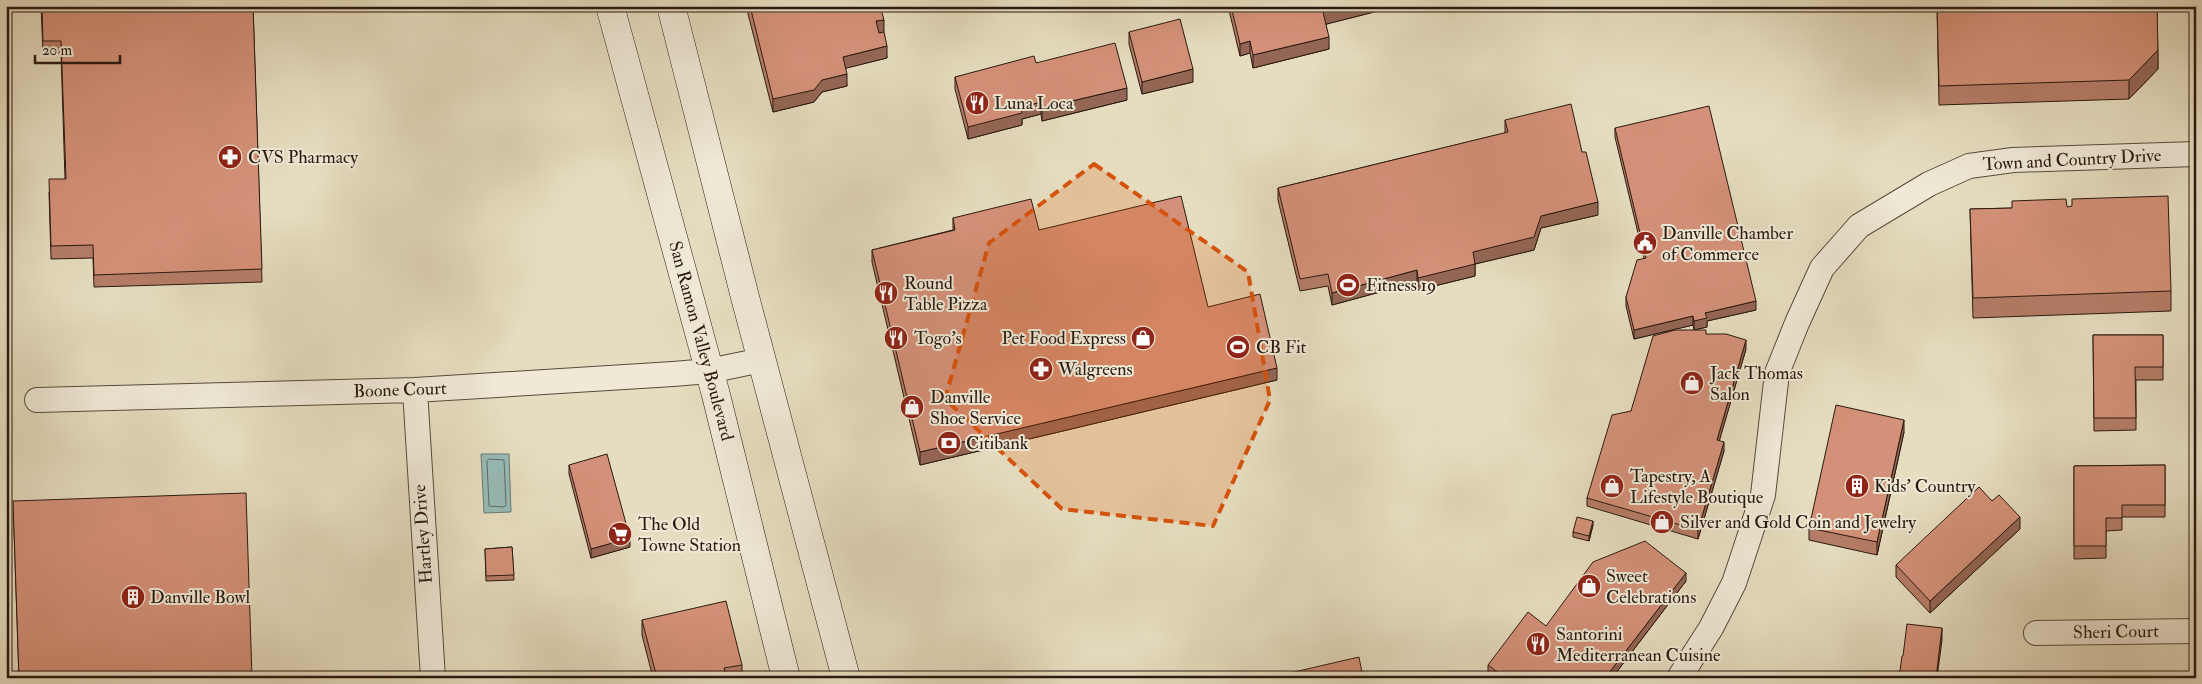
<svg xmlns="http://www.w3.org/2000/svg" width="2202" height="684" font-family="'IM FELL Double Pica',serif">
  <rect width="100%" height="100%" fill="#e6ddc0"/>
  <filter id="stains"><feTurbulence type="fractalNoise" baseFrequency=".004" numOctaves="4"/><feColorMatrix values="0 0 0 0 .2 0 0 0 0 .09 0 0 0 0 .02 0 0 0 .5 -.17"/></filter>
  <radialGradient id="worn" r=".72"><stop offset=".6" stop-color="#630" stop-opacity="0"/><stop offset="1" stop-color="#630" stop-opacity=".3"/></radialGradient>
  <path fill="#97bbb7" stroke="#6b7a74" d="M481,454H509L511,512L484,513Z"/>
  <g fill="none" stroke-linecap="round" stroke-linejoin="round">
    <path stroke="#606a64" stroke-width="1" d="M489,459L504,460L506,505L504,507L489,506L487,462Z"/>
    <g stroke="#594a3c" stroke-width="26">
      <path id="minor" d="M415,390L433,678
        M37,400L415,390L673,374L709,371L762,360
        M2036,633L2196,631
        M1679,678L1711,628L1734,583L1742,559L1763,495L1777,373L1797,323L1822,268L1859,226L1929,184L1969,166L2013,160L2196,154"/>
    </g>
    <g stroke="#2a1910" stroke-width="29">
      <path id="secondary" d="M610,6L716,395L786,678
        M671,6L745,297L846,678"/>
    </g>
    <use href="#minor" stroke="#efe9d6" stroke-width="24"/>
    <use href="#secondary" stroke="#efe9d6" stroke-width="28"/>
  </g>
  <path fill="#b67d68" stroke="#2a1910" d="M41,6H253L262,282L94,287L93,258L51,259L49,192L65,179L61,53L43,54Z
    M746,6H880L887,58L845,68L847,86L822,92L814,102L773,112Z
    M1228,6H1398L1326,24L1329,49L1253,68L1250,53L1240,56Z
    M1937,6H2157L2158,69L2129,99L1939,105Z
    M1129,32L1193,82L1142,94L1129,44Z
    M1036,63L1127,100L1042,121L1041,114L1022,119V125L968,139L955,89V77Z
    M1505,120L1598,215L1541,228L1534,250L1475,264V276L1418,290L1417,282L1332,305L1328,286L1300,291L1278,200V188L1505,133Z
    M1615,128L1756,310L1707,321V327L1694,330L1693,325L1634,339L1626,306V297L1644,258L1615,137Z
    M2067,207L2171,291V311L1973,318L1970,209Z
    M953,218L1039,230L1208,307L1277,380L920,465L872,262V250L953,230Z
    M1706,334L1746,349L1719,441L1724,451L1698,539L1587,506V498L1631,411Z
    M2093,335H2163V380H2136V430L2094,431Z
    M1904,432L1877,555L1809,540V528Z
    M569,465L630,547L591,558L569,474Z
    M2165,465V517H2122V530L2106,531V558L2074,559V466Z
    M13,501L252,678H19Z
    M1593,525L1589,541L1573,537V532Z
    M2020,529L1930,613L1896,577V565Z
    M512,547L514,580L486,581L485,549Z
    M1686,581L1612,678H1494L1488,674V665L1546,626Z
    M642,620L742,665V678H653L642,635Z"/>
  <path fill="#946655" stroke="#2a1910" d="M1348,6H1398L1323,25V12Z
    M884,20V32L876,34V21Z
    M1329,37V49L1253,68V55Z
    M1250,41V53L1240,56V44Z
    M887,46V58L843,69V57Z
    M2158,50V69L2129,99V80Z
    M1193,69V82L1142,94V82Z
    M847,74V86L822,92L814,102L773,112V99L822,80Z
    M1127,88V100L1042,121V108Z
    M1041,102V114L1022,119V125L968,139V127L1021,107Z
    M1598,202V215L1541,228L1534,250L1475,264V276L1418,290V278L1473,252L1541,216Z
    M1417,270V282L1332,305V293Z
    M1756,301V310L1707,321V327L1694,330V321L1705,313Z
    M1693,316V325L1634,339V330Z
    M1746,340V349L1717,449V440Z
    M1277,368V380L920,465V452Z
    M1904,420V432L1877,555V542Z
    M1724,442V451L1698,539V530Z
    M2020,517V529L1930,613V601Z
    M1593,521V525L1589,541V536Z
    M630,538V547L591,558V549Z
    M1686,573V581L1612,678H1605Z
    M1942,628V640L1937,678H1936Z"/>
  <path fill="#d49179" stroke="#2a1910" d="M42,6H253L262,269L94,275L93,245L51,246L49,179H66L61,41H43Z
    M750,6H880L884,20L876,21L879,33L884,32L887,46L843,57L847,74L822,80L814,90L773,99Z
    M1231,6H1348L1323,12L1329,37L1253,55L1250,41L1240,44Z
    M1937,6H2157L2158,50L2129,80L1939,86Z
    M1180,19L1193,69L1142,82L1129,32Z
    M1115,43L1127,88L1042,108L1041,102L1021,107L1022,113L968,127L955,77L1034,56L1036,63Z
    M1571,104L1582,152H1586L1598,202L1541,216L1534,237L1473,252L1475,264L1418,278L1417,270L1332,293L1328,274L1300,279L1278,188L1508,132L1505,120Z
    M1709,106L1756,301L1705,313L1707,318L1694,321L1693,316L1634,330L1626,297L1637,260L1646,258L1615,128Z
    M1181,196L1208,307L1260,294L1277,368L920,452L872,250L955,230L953,218L1031,199L1039,230Z
    M2168,196L2171,291L1973,298L1970,209L2012,208V201L2066,199L2067,207L2072,206V199Z
    M1675,330H1706V334H1726L1746,340L1717,440L1724,442L1698,530L1587,498L1612,415L1631,411L1653,336Z
    M2093,335H2163V367H2135L2136,418H2094Z
    M1836,405L1904,420L1877,542L1809,528Z
    M607,454L630,538L591,549L569,465Z
    M2165,465V505H2122V518H2106V546H2074V466Z
    M1979,487L1992,501L1999,495L2020,517L1930,601L1896,565Z
    M246,493L252,678H19L13,501Z
    M1577,517L1593,521L1589,536L1573,532Z
    M1645,541L1686,573L1605,678H1505L1488,665L1528,612L1546,626L1593,562Z
    M512,547L514,575L486,576L485,549Z
    M726,601L742,665L724,668L727,678H657L642,620Z
    M1907,624L1942,628L1936,678H1899L1902,656H1903Z
    M1359,657L1363,678H1268Z"/>
  <path fill="#d5530c" fill-opacity="0.2" stroke="#d5530c" stroke-width="4" stroke-dasharray="10 6" stroke-linejoin="round" d="M1094,164L1248,272L1270,400L1213,526L1062,509L945,399L989,243Z"/>
  <defs>
    <g id="restaurant-disc" transform="scale(1.25)"><circle r="9.5" fill="#8f2418" stroke="#efe9d6"/><path d="M-5-6h1v4h1v-4h1v4h1v-4h1v5L-1.5 .5V6h-2V.5L-5-1ZM5-6V6H3V1.5H1.5Q1.5-4 5-6Z" fill="#fff"/></g>
    <g id="pharmacy-disc" transform="scale(1.25)"><circle r="9.5" fill="#8f2418" stroke="#efe9d6"/><path d="M-2-6h4v4h4v4h-4v4h-4v-4h-4v-4h4Z" fill="#fff"/></g>
    <g id="civic-disc" transform="scale(1.25)"><circle r="9.5" fill="#8f2418" stroke="#efe9d6"/><path d="M-.6-6.5H3V-4.5H.6V-3L4-1V1h2V6H-6V1h2V-1L-.6-3ZM-1.2 2.5V6h2.4V2.5Z" fill="#fff"/></g>
    <g id="stadium-disc" transform="scale(1.25)"><circle r="9.5" fill="#8f2418" stroke="#efe9d6"/><path d="M0-5a6.5 5 0 1 0 0 10a6.5 5 0 1 0 0-10ZM-3.5-1.8h7v3.6h-7Z" fill="#fff"/></g>
    <g id="shop-disc" transform="scale(1.25)"><circle r="9.5" fill="#8f2418" stroke="#efe9d6"/><path d="M-5-2.5h2.3a2.7 3.5 0 0 1 5.4 0H5L5.5 6h-11ZM-1.5-2.5h3a1.5 2.3 0 0 0-3 0Z" fill="#fff"/></g>
    <g id="bank-disc" transform="scale(1.25)"><circle r="9.5" fill="#8f2418" stroke="#efe9d6"/><path d="M-6-4H6V4H-6ZM0-2.3a2.3 2.3 0 1 0 0 4.6a2.3 2.3 0 1 0 0-4.6Z" fill="#fff"/></g>
    <g id="building-disc" transform="scale(1.25)"><circle r="9.5" fill="#8f2418" stroke="#efe9d6"/><path d="M-4-6H4V6H1V3H-1V6H-4ZM-2.5-4.3h1.7v1.8h-1.7ZM.8-4.3h1.7v1.8H.8ZM-2.5-1h1.7V.8h-1.7ZM.8-1h1.7V.8H.8Z" fill="#fff"/></g>
    <g id="supermarket-disc" transform="scale(1.25)"><circle r="9.5" fill="#8f2418" stroke="#efe9d6"/><path d="M-6-5.5h2.5l.6 2H6L4.5 2H-2.5L-4.4-4H-6ZM-1.5 3.2a1.3 1.3 0 1 0 .1 0ZM3 3.2a1.3 1.3 0 1 0 .1 0Z" fill="#fff"/></g>
  </defs>
  <g fill-rule="evenodd">
    <use href="#restaurant-disc" x="977" y="103"/>
    <use href="#pharmacy-disc" x="230" y="157"/>
    <use href="#civic-disc" x="1645" y="243"/>
    <use href="#stadium-disc" x="1348" y="285"/>
    <use href="#restaurant-disc" x="886" y="293"/>
    <use href="#restaurant-disc" x="896" y="338"/>
    <use href="#shop-disc" x="1143" y="338"/>
    <use href="#stadium-disc" x="1238" y="347"/>
    <use href="#pharmacy-disc" x="1041" y="369"/>
    <use href="#shop-disc" x="1692" y="383"/>
    <use href="#shop-disc" x="912" y="407"/>
    <use href="#bank-disc" x="949" y="443"/>
    <use href="#shop-disc" x="1612" y="486"/>
    <use href="#building-disc" x="1857" y="486"/>
    <use href="#shop-disc" x="1662" y="522"/>
    <use href="#supermarket-disc" x="620" y="534"/>
    <use href="#shop-disc" x="1589" y="586"/>
    <use href="#building-disc" x="133" y="597"/>
    <use href="#restaurant-disc" x="1538" y="644"/>
  </g>
  <g text-anchor="middle" dominant-baseline="central" stroke-width="4" stroke-linejoin="round" paint-order="stroke">
    <g font-size="18" fill="#2a1910" stroke="#efe9d6" text-anchor="start">
      <text x="994" y="103">Luna Loca</text>
      <text x="248" y="157">CVS Pharmacy</text>
      <text x="1662" y="233">Danville Chamber<tspan x="1662" dy="21">of Commerce</tspan></text>
      <text x="904" y="283">Round<tspan x="904" dy="21">Table Pizza</tspan></text>
      <text x="1366" y="285">Fitness 19</text>
      <text x="914" y="338">Togo's</text>
      <text x="1126" y="338" text-anchor="end">Pet Food Express</text>
      <text x="1256" y="347">CB Fit</text>
      <text x="1058" y="369">Walgreens</text>
      <text x="1710" y="373">Jack Thomas<tspan x="1710" dy="21">Salon</tspan></text>
      <text x="930" y="397">Danville<tspan x="930" dy="21">Shoe Service</tspan></text>
      <text x="966" y="443">Citibank</text>
      <text x="1630" y="476">Tapestry, A<tspan x="1630" dy="21">Lifestyle Boutique</tspan></text>
      <text x="1874" y="486">Kids' Country</text>
      <text x="1680" y="522">Silver and Gold Coin and Jewelry</text>
      <text x="638" y="524">The Old<tspan x="638" dy="21">Towne Station</tspan></text>
      <text x="1606" y="576">Sweet<tspan x="1606" dy="21">Celebrations</tspan></text>
      <text x="150" y="597">Danville Bowl</text>
      <text x="1556" y="634">Santorini<tspan x="1556" dy="21">Mediterranean Cuisine</tspan></text>
    </g>
    <g font-size="18" fill="#2a1910" stroke="#efe9d6">
      <text transform="translate(2072 160) rotate(-3)">Town and Country Drive</text>
      <text transform="translate(701 341) rotate(75)">San Ramon Valley Boulevard</text>
      <text transform="translate(400 390) rotate(-2)">Boone Court</text>
      <text transform="translate(423 534) rotate(-94)">Hartley Drive</text>
      <text transform="translate(2116 632) rotate(-1)">Sheri Court</text>
    </g>
  </g>
  <rect width="2202" height="684" fill="none" stroke="#e6ddc0" stroke-width="25"/>
  <rect x="8" y="8" width="2187" height="669" fill="none" stroke="#2a1910" stroke-width="2.5"/>
  <rect x="12" y="12" width="2177" height="659" fill="none" stroke="#2a1910"/>
  <path d="M35 55v8h85v-8" fill="none" stroke="#2a1910" stroke-width="2.5"/>
  <text x="42" y="55" font-size="15" fill="#2a1910" stroke="#efe9d6" stroke-width="4" paint-order="stroke">20 m</text>
  <rect width="100%" height="100%" filter="url(#stains)"/>
  <rect width="100%" height="100%" fill="url(#worn)"/>
</svg>
